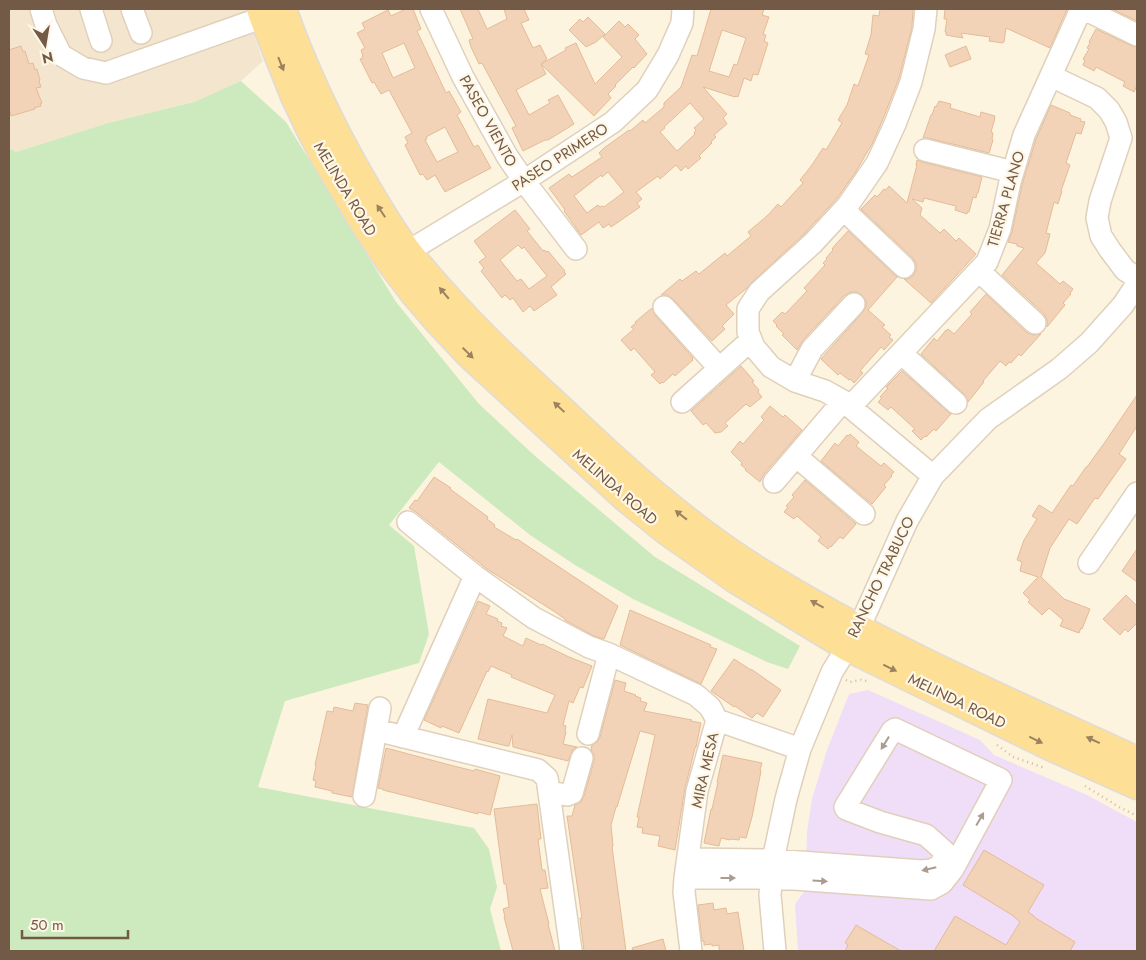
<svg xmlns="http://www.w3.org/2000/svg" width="1146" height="960" font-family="Jost,sans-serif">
  <rect width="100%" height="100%" fill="#fcf4df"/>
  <path fill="#f4e6ce" d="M9,9H245L263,61L241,81L194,102L108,123L16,152L9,148Z"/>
  <path fill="#f0ddf8" d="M868,690L980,740L994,755L1087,795L1137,822V951H798L795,904L804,892L806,863L807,832L812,799L827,750L849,694Z"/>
  <path fill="#cceabe" d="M241,81L286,122L396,302L479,404L535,456L655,557L800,646L788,669L767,662L633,599L575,565L530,535L439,462L389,525L414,546L429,634L419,663L285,701L258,787L474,828L489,849L497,887L490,909L501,951H9V148L16,152L108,123L194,102Z"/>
  <path fill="#f2d3b7" stroke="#e5bb97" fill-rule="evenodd" d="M406,9H413L421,29L417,31L446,93L449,91L461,112L457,115L474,147L478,145L491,168L445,192L435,175L427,180L423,174L420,175L405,145L408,143L405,137L412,133L389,90L381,94L374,82L372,83L360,59L363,58L362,56H363L361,50L365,48L357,33L365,29L362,23L388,10L391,16ZM404,43L415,68L393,78L382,53ZM445,127L458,152L437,162L425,140L427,139L426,137Z
    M460,9H478L487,29L507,19L504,9H524L529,20L521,23L533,48L540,45L547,59L541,64L546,74L516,90L529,115L550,103L548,100L558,95L574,124L548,140H545L523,151L512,128L516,126L482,63L479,64L471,47L469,40L473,39Z
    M711,9H764L762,15L769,17L763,34L766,35L764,41L768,43L758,75L753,74L751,81L744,78L738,97L736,96L735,97L703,87L727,114L723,118L727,124L714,135L716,137L711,142L712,143L699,156L701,158L688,169L686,166L681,171L676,165L660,179L658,176L636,192L642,199L637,203L640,207L611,227L609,224L603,228L599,222L581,235L564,211L565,210L563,207L549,188L569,174L572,177L602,157L599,153L604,148L629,130L630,131L643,120L645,123L664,107V103L681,87L692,55L697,56ZM722,30L746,38L737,65L734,64L729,77L709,71ZM690,103L704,119L694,128L696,130L694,133L695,134L677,151L660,132L665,128L664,127ZM608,172L624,192L604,207L602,206L600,207L598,205L587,213L574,196L601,175L602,177Z
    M880,9H913L912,27L899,78L883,119L872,144L855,173L838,197L804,234L751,283L747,288L726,305L734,314L722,326L725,329L712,341L673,299L667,295H661L680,279L682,281L696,271L699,274L725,253L727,256L751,236L748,232L767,216L778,204L781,207L803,183L800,180L812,165L823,148L826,150L842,123L838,120L847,105L854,84L858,86L869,55L865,54L871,35L873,15L879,16Z
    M945,9H1067L1050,48L1006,28L1004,42H1003V43L989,41L990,37L961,33L963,38L946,35V32H945L947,19H944Z
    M1112,9H1137V21Z
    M588,17L605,34L596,42L586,47L569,30L580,19L583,22Z
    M619,21L625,27L628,24L639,35L635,39L647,54L634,68L633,67L615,85L616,86L608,94L611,98L594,116L541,64L566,50L565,48L576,43L595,84L622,57L603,37Z
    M1096,29L1132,46L1137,47V85L1134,92L1123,86L1125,82L1096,67L1094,71L1083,65L1085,60L1083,59L1089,49L1087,48L1090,43L1089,42Z
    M21,46L23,52L25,51L29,64L33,63L35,70L37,69L40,80L39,81L41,87L36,88L42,103L40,104L41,106L34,108L35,109L11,116L9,108V50Z
    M966,46L971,59L950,67L945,55Z
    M939,101L951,104L950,108L980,117L981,112L995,116L994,118H995L991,132L993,133L992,139L993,140L989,153L928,138H923L931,115H932L935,106L936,107Z
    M1051,105L1070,113V115L1081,119L1080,121L1085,122L1081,134L1076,133L1066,163L1070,165L1061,191H1062L1058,204L1054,202L1046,233L1050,234L1045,253L1036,263L1060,284L1063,281L1073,289L1070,293L1071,294L1063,303L1065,305L1047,327V320L1044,314L1002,275L1024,248L1017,246V244L1008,242L1012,232L1022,185L1036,139Z
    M917,160L922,162L982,177L978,193H977L976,198L973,197L969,212H967V214L955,210L956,206L924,198L923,202L912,199L922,208L920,215L940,233L944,229L956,241L959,238L976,254L931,303L904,279H908L913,276L916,270V264L913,258L861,209L875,195L877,197L884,189L886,190L889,186L907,203L917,165H916Z
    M515,210L530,229L527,231L543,251L544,250L547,252L548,251L565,271L564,272L566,274L551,287L557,295L534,311L530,306L523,312L513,298L510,300L505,295L502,298L481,271L484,268L479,262L486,257L474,241ZM518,245L522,249L524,247L547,276L529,289L521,279L517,281L500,260Z
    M848,231L897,277L868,310L885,325L882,327L891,335L889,337L893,340L884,350L881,347L860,371L863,373L854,383L850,379L849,380L840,373L838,375L821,359L863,312L866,307V301L862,295L857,292H851L845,295L803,340L797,350L782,335L784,334L776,326L777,325L773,321L782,312L785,314L807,291L804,288L825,265L823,263L827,259L826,258L833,250L832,249L836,244Z
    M986,294L1026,332L1033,335L1041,334L1021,356L1019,354L1011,363L1009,362L1006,366L1000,361L983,381L984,382L968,402L964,394L921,354L934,338L937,341L946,330V331L948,329L954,334L972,314L970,312Z
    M652,308L655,315L693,358L692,359L693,360L675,376L673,374L663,383L662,382L660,384L651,375L655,372L634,348L631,351L621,340L634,329L631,327L636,323L635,322Z
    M741,366L754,381L752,382L759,390L758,392L762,397L750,407L746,404L725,423L728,426L721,432L715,433L706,423L703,425L691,411Z
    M902,371L948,412L951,414L936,431L934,429L926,437L925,436L921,440L912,431L915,429L891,407L888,410L878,402L882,398L880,397L888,388L886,387Z
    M1137,395V426L1119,454L1126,459L1098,499L1095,498L1077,524L1069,519L1050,548L1041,577L1064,599L1090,609L1082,629L1081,628L1079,633L1060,626L1063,620L1049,608L1042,615L1028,602L1030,600L1023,593L1038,577L1020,571L1022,562L1017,560L1024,540L1037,519L1032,516L1039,505L1052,513L1071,485L1073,486L1086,467H1087L1105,442Z
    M770,406L783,417L785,415L802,430L764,474L760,482L745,470L746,469L741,465L742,463L731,452L740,441L743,444L764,420L761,417Z
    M850,434L859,442L856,446L881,466L884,463L894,472L891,475L892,476L884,485L886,487L872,504L821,461L835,443L838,446L847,435L848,436Z
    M434,477L451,488L450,489L488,517L487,519L495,525L494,527L516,540L517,539L618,606L604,639L594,636L565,620V619L555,612L487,569L416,512L409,508L415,500L417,501Z
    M805,480L856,524L843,539L840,537L831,547L830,546L828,549L818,541L821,537L797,516L794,519L784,512L788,507L786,506L794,497L792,495Z
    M1137,549V582L1122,571Z
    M1126,595L1137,606V623L1128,632L1125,629L1120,635L1103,619Z
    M478,601L490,606L486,614L498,619L497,621L502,623L501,626L507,628L503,636L523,646L526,638L541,645L542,644L569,657L592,666L583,688L580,687L573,703L569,701L563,725L566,726L565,731L566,732L563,744L577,747L573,749L568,761L513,747L512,735L509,746H507L478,739L488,699L547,713L555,695L511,677L512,675L491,666L488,672L487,671L459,733L442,726L441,728L424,720Z
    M630,610L711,645L710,647L717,649L701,684L620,645Z
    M734,659L751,670V669L781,690L763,717L757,713L752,718L735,706L734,707L711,691Z
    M615,680L626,683L624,691L636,695L635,696L641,698L640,701L647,703L644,711L692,720L691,721L701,723L696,747L695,748L685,788L675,850L658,846L660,836L642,833L643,828L637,827L639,817H637L655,735L640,731L617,807H616L611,825L613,846L612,847L626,951H584L580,918H582L567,816H572L575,805L581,802L584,796L594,761V755L591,750L592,745L597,742L600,737Z
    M355,703L368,705L352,797L332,793V791L315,787L316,781L313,780L316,766L315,765L327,711L333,712L334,707L353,711Z
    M386,748L450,765L474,771L475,769L500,776L490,815L478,812V814L383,790V789L378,788Z
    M723,755L762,763L760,770L761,771L752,817L746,838L740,837L739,840L731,839L730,840L721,838L719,846L704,843L711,809H712L718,782H717Z
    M537,804L541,839H538L542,870H545L548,888L540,889L549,924H548L555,951H513L504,917H505L503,909L509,907L506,884H504L494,809Z
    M984,850L1044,885L1028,912L1034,916V917L1075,942L1070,951H934L955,916L1006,945L1020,922L1012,915L963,885Z
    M713,903L714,910L726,908L727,914L738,912L744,951H719V945L712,946V944L704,945V941H702L698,905Z
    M856,925L901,951H845L848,945L845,943Z
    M663,939L666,951H633L632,948Z"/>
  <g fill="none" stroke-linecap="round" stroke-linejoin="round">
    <g stroke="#e0d0bb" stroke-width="24">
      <path id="minor" d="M41,9L46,25L61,55L83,68L106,73L278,12
        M91,9L101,41
        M132,9L141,33
        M431,9L463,77L507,156L524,181L576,249
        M926,9L924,29L911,82L895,124L877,163L848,205L813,243L759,292L748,309V332L754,347L771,367L795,381L825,391L843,401L933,476
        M1084,9L1137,35
        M1051,76L1097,98L1109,110L1116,122L1121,138L1100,201L1097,218L1101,236L1110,250L1125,270L1137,278
        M925,150L1013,172
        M844,210L904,267
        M394,260L524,181L613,122L647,90L668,55L682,23L683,9
        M979,271L1035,323
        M664,307L719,368
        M901,353L956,403
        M795,381L812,349L854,304
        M682,402L751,340
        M850,407L987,262L1000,229L1010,182L1024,135L1081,9
        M796,456L864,514
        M774,482L843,401
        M408,522L475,576L534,618L589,647L609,654L696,695L710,707L717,720L697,791L685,878L684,892L691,951
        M1089,563L1137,493
        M717,720L800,749
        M376,730L538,770L547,778L571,951
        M588,734L609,654
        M403,737L475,576
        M549,792L567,795L572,793L582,758
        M364,796L380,708
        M685,878H756L794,879L931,889L942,883L953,869L1001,780L1000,779L895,729L892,731L845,807L846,809L880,822L926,835L945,852L942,864L932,870L922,871L773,860L688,859
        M775,951L770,895L773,860L786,799L800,749L832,672L859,628L907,521L933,476L988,419L1059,369L1089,343L1123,305L1137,284"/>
    </g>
    <g stroke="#e0dbd7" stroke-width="29">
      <path id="major" d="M260,9L263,18L293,94L309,128L325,159L362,221L390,263L413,293L437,321L469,355L626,499L667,532L734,579L846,647L1050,747L1137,786
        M283,9C304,68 331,125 362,179C377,205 392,231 410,254C434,283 459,311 485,337C513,365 542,391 571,418C629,473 689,527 758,570C878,645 1009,701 1137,760"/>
    </g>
    <path stroke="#d7b79a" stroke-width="2.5" stroke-dasharray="1 4" stroke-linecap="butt" d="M846,680L850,682L861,680L867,681
      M997,745L1013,757L1045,768
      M1085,786L1119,807L1137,816"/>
    <use href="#minor" stroke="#fff" stroke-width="21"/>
    <use href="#major" stroke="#fddf96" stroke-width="26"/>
  </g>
  <defs><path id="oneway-solid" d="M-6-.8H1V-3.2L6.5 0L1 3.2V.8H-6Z" transform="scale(1.25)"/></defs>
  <g fill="#9c825f">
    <use href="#oneway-solid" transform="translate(281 64) rotate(68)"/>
    <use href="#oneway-solid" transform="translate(381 211) rotate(-124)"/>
    <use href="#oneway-solid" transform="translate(444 293) rotate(-130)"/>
    <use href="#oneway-solid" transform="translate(468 353) rotate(45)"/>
    <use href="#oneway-solid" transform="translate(559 407) rotate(-137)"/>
    <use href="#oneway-solid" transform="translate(681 515) rotate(-142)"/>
    <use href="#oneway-solid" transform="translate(817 604) rotate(-151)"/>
    <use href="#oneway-solid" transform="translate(890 668) rotate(26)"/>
    <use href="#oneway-solid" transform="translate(1036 740) rotate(26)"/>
    <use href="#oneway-solid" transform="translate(1093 740) rotate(-155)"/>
  </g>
  <g fill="#ab9c91">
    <use href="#oneway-solid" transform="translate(885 743) rotate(122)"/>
    <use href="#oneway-solid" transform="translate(980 819) rotate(-60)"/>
    <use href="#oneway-solid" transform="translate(929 869) rotate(167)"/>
    <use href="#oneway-solid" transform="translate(728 878)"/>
    <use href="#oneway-solid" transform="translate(820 881) rotate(4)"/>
  </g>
  <g text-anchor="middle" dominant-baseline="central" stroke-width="4.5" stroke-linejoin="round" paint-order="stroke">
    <g font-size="15" fill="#735a47" stroke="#fff7e6">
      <text transform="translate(488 121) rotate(61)">PASEO VIENTO</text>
      <text transform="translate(560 157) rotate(-33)">PASEO PRIMERO</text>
      <text transform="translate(345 189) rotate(59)">MELINDA ROAD</text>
      <text transform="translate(1006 199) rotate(-74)">TIERRA PLANO</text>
      <text transform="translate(615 487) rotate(41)">MELINDA ROAD</text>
      <text transform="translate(881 577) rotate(-64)">RANCHO TRABUCO</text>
      <text transform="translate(957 701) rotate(26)">MELINDA ROAD</text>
      <text transform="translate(705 770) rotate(-77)">MIRA MESA</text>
    </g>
  </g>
  <rect width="1146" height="960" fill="none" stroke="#735a47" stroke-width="20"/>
  <g transform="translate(45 45) rotate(168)" stroke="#fff7e6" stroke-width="4" paint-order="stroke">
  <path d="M0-4L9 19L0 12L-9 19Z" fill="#735a47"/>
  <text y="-8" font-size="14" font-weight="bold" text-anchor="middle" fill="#735a47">N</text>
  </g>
  <path d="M22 930v8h106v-8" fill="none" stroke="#735a47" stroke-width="2.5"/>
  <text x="30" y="930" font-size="15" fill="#735a47" stroke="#fff7e6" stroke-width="4" paint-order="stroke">50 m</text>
</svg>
